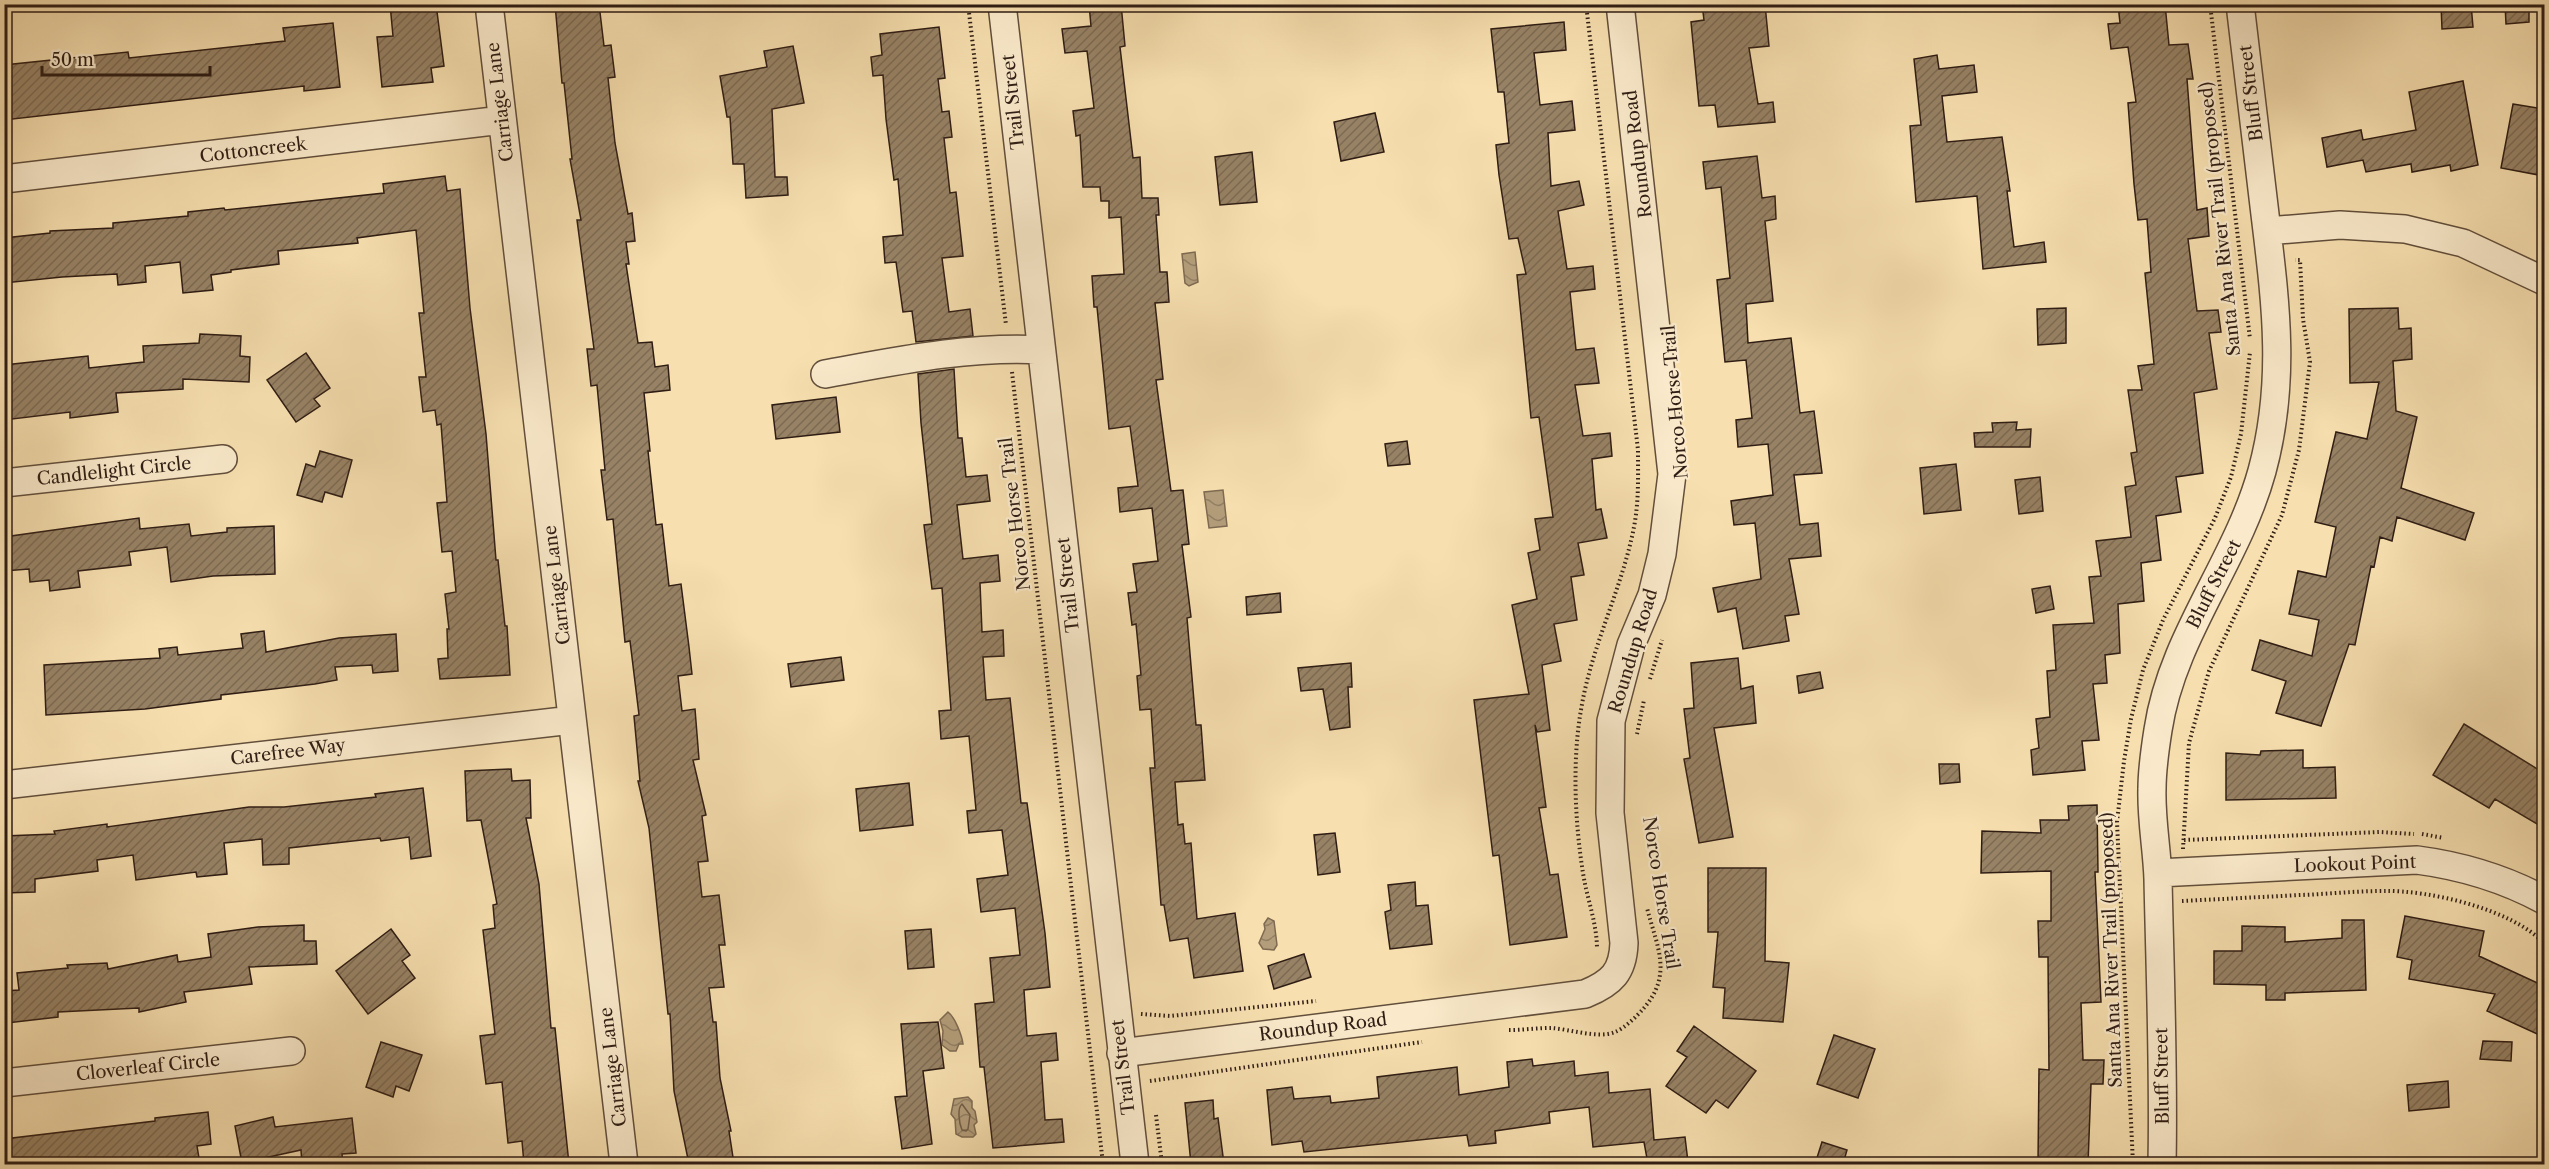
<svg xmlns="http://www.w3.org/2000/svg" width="2549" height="1169" font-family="'Libre Caslon Text',serif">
  <defs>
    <pattern id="water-waves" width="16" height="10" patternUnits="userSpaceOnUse" patternTransform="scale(1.5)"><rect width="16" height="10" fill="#b39d7a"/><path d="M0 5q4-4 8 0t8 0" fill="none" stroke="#927f63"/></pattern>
    <pattern id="building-hatch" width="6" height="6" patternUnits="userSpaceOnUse" patternTransform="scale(1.5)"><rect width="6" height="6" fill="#978265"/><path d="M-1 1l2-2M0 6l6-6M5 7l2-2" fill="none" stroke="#7c6a52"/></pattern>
  </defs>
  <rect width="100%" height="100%" fill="#f7dfaf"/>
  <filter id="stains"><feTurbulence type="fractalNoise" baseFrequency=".00333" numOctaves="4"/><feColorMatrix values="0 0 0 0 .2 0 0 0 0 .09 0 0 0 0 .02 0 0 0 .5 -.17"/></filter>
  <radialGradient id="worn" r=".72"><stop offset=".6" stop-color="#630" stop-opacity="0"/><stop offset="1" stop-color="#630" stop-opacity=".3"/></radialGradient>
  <path fill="url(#water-waves)" stroke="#7e6a51" stroke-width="1.5" d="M1195,252L1198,282L1189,286L1185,283L1182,254Z
    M1223,490L1227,526L1209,528L1204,492Z
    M1268,918L1274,921L1277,945L1274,950L1263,949L1259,943L1265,929L1264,924Z
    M948,1012C955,1017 962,1036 963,1044H959L956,1051H950L942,1045L943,1031L940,1020Z
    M968,1097L972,1101V1108L975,1111L977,1122L974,1125L976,1134L973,1137H962L956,1134L955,1119L951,1114L954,1099Z"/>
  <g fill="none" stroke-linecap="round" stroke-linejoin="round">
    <path stroke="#715d47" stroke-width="1.5" d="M962,1104L970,1115L968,1129L966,1131L962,1130C959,1123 957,1108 962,1104Z"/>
  </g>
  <path fill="url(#building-hatch)" stroke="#2f1d14" stroke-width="1.5" d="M390,4H436L444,66L431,68L433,82L382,87L377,37L393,36Z
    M555,4H599L604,46L611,45L615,77L608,78L615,143L628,214L632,213L635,241L626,242L629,264H626L638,343L652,342L655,367L668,365L670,390L644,393L650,451H648L656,525L662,524L669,586L681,584L689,647L692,674L678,676L682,711L695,709L699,759L693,760L706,815L702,816L708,861L698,862L702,897L719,895L725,945H719L724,987L709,988L713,1022H716L720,1078L731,1131H729L734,1164H689L674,1091L670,1014H668L649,828L638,781H640L634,716L639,715L630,641L625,642L613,519L607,520L601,470H605L597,385L591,386L587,349H594L577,220H581L570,159H572L564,83H562Z
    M1089,4H1121L1125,46L1120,47L1133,158L1140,157L1142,198H1158L1159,215H1156L1160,272H1167L1169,302L1155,303L1163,379L1156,380L1171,491L1183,490L1189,544L1182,545L1191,617L1187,618L1196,725H1201L1205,780L1175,782L1178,825L1183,824L1185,844L1191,843L1197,919L1235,913L1243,971L1194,978L1188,938L1170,941L1164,905H1161L1150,768H1155L1151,709L1140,710L1137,676L1141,675L1136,624L1132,625L1128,593L1137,592L1133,564L1158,561L1152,508L1120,512L1118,488L1138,486L1130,426L1109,429L1097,307H1094L1092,276L1124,274L1121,217L1109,218V201H1101L1100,187H1083L1080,135L1076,136L1073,111L1094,108L1087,51L1065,53L1062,29L1091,26Z
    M1702,4H1765L1769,46L1749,48L1758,104L1773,102L1775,122L1718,127L1715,105L1699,106L1691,22L1704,20Z
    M2118,4H2165L2169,45L2188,44L2193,79H2187L2197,210L2207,208L2209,236L2188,239L2197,311L2218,310L2221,332L2209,333L2217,389L2194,393L2203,473L2176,477L2181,512L2156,516L2161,560L2141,563L2144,601L2118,604L2120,653L2105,655L2107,683L2093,684L2099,740L2082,741L2085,770L2033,775L2031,750L2039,748L2036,719L2050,717L2047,671L2056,670L2053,625L2094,623L2089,577L2101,576L2096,541L2131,537L2125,487L2136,485L2131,453L2137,452L2128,390H2142L2138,366L2154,364L2145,273L2151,272L2147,219L2138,220L2134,184L2128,103L2136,102L2128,47L2111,49L2108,24L2120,23Z
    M2441,4H2471L2473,27L2442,29Z
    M2505,4H2529V22L2506,24Z
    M1564,22L1566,50L1534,53L1540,105L1572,101L1575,130L1548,133L1551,186L1579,181L1584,205L1558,211L1567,269L1593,266L1595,289L1570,292L1576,350L1594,348L1599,383L1575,385L1583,436L1610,433L1612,456L1592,459L1596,510L1601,509L1607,538L1578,543L1584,575L1571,577L1577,620L1554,624L1561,661L1542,665L1550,730L1537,732L1535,725L1546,807L1539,808L1550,875L1558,874L1567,937L1510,945L1499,855L1493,856L1474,700L1529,694L1512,605L1537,599L1528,553L1540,550L1535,519L1553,517L1539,417L1531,418L1517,275L1526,274L1518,238L1509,239L1499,175L1496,145L1509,143L1504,92H1498L1491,29Z
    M333,23L340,87L304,91V86L4,120V65L128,52L129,58L285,41L283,28Z
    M939,27L945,78L938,79L942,112L949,111L952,137L944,138L950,193L956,192L963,256L942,258L949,312L970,309L973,336L916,342L912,311L903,312L896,262L885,263L883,237L903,235L898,179L894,180L886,119L883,75L873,76L871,57L882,55L880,34Z
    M793,46L804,103L772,109L775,177H787L788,195L746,198L744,164H733L730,117H727L720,76L767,67L764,51Z
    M1937,55L1939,69L1974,65L1977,92L1942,96L1947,142L2002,137L2010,191H2007L2014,247L2044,242L2046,262L1983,269L1977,196L1916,202L1910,126L1921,125L1914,59Z
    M2463,81L2478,165L2451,171L2450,165L2412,172L2411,164L2366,172L2363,160L2327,167L2322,138L2361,130L2363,140L2416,130L2409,92Z
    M2513,104L2544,109V176L2501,168Z
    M1375,113L1384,152L1341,161L1334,122Z
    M1252,152L1257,202L1220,205L1215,157Z
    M1757,156L1762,198L1775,196L1776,219L1765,221L1773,301L1746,304L1748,343L1791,338L1800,413L1814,411L1822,473L1794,475L1800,525L1818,523L1821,556L1789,559L1799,614L1785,616L1789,641L1743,649L1736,608L1718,612L1713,588L1761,579L1755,523L1734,525L1731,501L1773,495L1768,444L1738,447L1736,420L1752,418L1746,360L1725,362L1717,280L1730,278L1721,187L1706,189L1703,162Z
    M445,176L447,191L460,189L470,308L486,434L496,560H498L505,626H507L510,675L440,679L438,659L448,658L447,629H449L445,594L456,592L452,551L442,552L437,503L447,502L441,424L437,425L435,410L423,412L419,377H426L419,313H424L416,230L357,238L358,243L278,251L279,264L231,270V272L211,275L213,290L183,293L180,262L145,266L146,282L118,285L117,274L62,277L4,283V238L50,233V231L113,228V223L188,216V212L224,208L225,210L384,193L383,184Z
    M2066,308V343L2038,345L2037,309Z
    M2398,308L2399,329L2411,328L2412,359L2393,361L2396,411L2417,417L2401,488L2474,513L2465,540L2397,517L2392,541L2380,537L2374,567L2371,566L2355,645L2349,644L2321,726L2276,713L2286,681L2252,670L2260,640L2312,656L2319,620L2289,614L2298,571L2326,577L2336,527L2315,522L2336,432L2367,439L2379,382L2350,383L2349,309Z
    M200,334L241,336L240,356L250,357L249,382L183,379V389L116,393L118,412L70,418V412L4,420V365L88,356L89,368L144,362L143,346L199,343Z
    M306,353L330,388L314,399L320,406L296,422L267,380Z
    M954,369L958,438H962L966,477L987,475L990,501L957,505L963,559L998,555L1000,581L980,583L982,632L1003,630L1004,656L983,657L986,700L1010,698L1021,803H1027L1045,933L1050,987L1024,990L1027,1036L1056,1033L1058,1060L1041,1062L1045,1120L1062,1119L1064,1142L993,1148L984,1067H980L975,1004L994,1002L990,958L1020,955L1015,908L981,912L977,879L1008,875L1002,830L969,833L967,811L976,810L969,736L941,739L939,711L951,710L942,588L932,589L924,525L932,524L921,423L918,374Z
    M836,397L840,432L776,439L772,405Z
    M2017,422L2016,430L2031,429L2030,447H1975L1974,433L1993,432L1992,423Z
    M1407,441L1410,464L1388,466L1385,444Z
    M320,451L352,460L342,497L325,492L322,502L297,495L306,464L315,467Z
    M1956,464L1961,510L1924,514L1920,468Z
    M2040,477L2043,511L2019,514L2015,480Z
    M139,518L140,529L189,524L191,536L227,532V528L274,526L275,574L213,576L171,582L167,547L129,552L131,565L78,571L80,587L50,591L49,580L30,582L29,569L4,571V537Z
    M2050,586L2054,609L2036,613L2032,589Z
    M1280,593L1281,612L1247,615L1246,597Z
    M264,631L266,652L339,638L396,634L398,671L373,673L372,665L335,667L337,680L315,684L221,695V699L145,709L46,715L44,665L160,658L159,649L177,647L178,655L243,648L241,634Z
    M841,657L844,680L791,687L788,664Z
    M1738,658L1741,689L1753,686L1756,723L1714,728L1733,837L1699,843L1684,759L1690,758L1684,709L1694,708L1691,663Z
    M1351,663L1352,687H1348L1350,727L1330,730L1323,689L1301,691L1298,668Z
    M1820,672L1823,688L1799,693L1797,676Z
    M2464,724L2544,773V828L2495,799L2489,808L2433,775Z
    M2303,750V768L2335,767L2336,798L2226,800V753L2260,755L2261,751Z
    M1939,764H1959L1960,782L1940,784Z
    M511,769L512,781L530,780L531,818H526L539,884L551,1028H555L569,1164H524L522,1141L508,1143L502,1082L486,1084L480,1036L495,1034L483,930L495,928L493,905L497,904L481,820L467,821L465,771Z
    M909,783L913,825L860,831L856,789Z
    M423,788L431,856L411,859L409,837L381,841L380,838L289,848V864L263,865L262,839L224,843L227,874L197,877L196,872L136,880L133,855L97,860L98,871L35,879V892L4,893V836L55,834L54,831L107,824V827L249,807H284L376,797L375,794Z
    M2097,805L2098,872H2095L2101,1002L2081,1003L2083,1060H2104L2103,1084H2091L2088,1164H2038L2039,1069L2049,1070L2048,957H2039L2038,921H2051V871L1981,873L1982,831L2041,833L2040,820H2069L2068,806Z
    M1335,833L1340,872L1318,875L1314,835Z
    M1708,868H1766L1765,961L1789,963L1783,1022L1723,1018L1725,988L1713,987L1718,932H1708Z
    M1415,882L1416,906L1428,905L1432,944L1390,949L1385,912L1391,910L1388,885Z
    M2405,916L2484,931L2479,956L2544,986V1037L2487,1011L2495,994L2409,979L2412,960L2397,957Z
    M2342,920H2364L2366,990L2285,993V1000H2266V985L2214,984V951H2242V926L2285,927V942L2342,938Z
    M304,925V941H316L317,964L249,967L252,984L184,992L186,1002L139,1012V1008L58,1012V1017L7,1023L4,991L19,990L17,973L68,968L67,965L107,963L108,969L177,955L178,962L211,957L208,934L258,927Z
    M391,929L410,955L402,961L415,978L368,1014L336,971Z
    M931,929L934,967L908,969L905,931Z
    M1304,954L1311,977L1274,989L1268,966Z
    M938,1022L944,1068L923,1071L932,1144L902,1149L895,1097L907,1096L901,1024Z
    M1694,1026L1756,1071L1728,1108L1716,1100L1706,1113L1666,1086L1687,1057L1677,1051Z
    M1834,1035L1875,1049L1858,1098L1817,1084Z
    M2483,1041L2512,1042L2511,1061L2480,1059Z
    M381,1042L422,1055L409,1091L396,1086L393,1097L366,1087Z
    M1532,1059L1533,1066L1574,1061L1575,1076L1608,1072L1609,1093L1650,1089L1654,1140L1685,1137L1688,1162L1648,1164L1644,1142L1593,1147L1589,1107L1549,1112L1550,1123L1495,1131L1496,1143L1469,1146L1467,1135L1304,1152L1302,1141L1272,1145L1267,1090L1292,1087L1294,1099L1330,1096L1331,1103L1379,1098L1377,1077L1457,1067L1459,1095L1509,1087L1507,1062Z
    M2448,1081L2449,1107L2409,1111L2407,1085Z
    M1213,1100L1214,1119L1218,1118L1224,1164H1191L1185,1103Z
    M208,1112L211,1144L197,1146L199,1158L144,1164H4V1139L155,1121V1118Z
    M273,1117L275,1127L352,1118L356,1153L342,1154L343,1164H302L301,1150L242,1163L235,1126Z
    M1822,1142L1847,1150L1843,1164H1815Z"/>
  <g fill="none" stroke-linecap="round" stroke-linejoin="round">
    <g stroke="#614e3b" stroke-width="30">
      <path id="minor" d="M489,4L624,1164
        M1002,4L1135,1164
        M4,179L502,120
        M2267,231L2340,225L2405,229L2463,243L2544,281
        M825,374C897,361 968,346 1041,350
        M4,483L223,459
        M4,785L572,720
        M2158,873L2417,860C2463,866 2503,878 2544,900
        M1121,1053L1585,994C1612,983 1623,972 1624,943L1610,813L1611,721L1631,645L1652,595L1662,554L1672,474L1620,4
        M4,1083L291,1051
        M2162,1164C2164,1069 2160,974 2158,879C2157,849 2151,819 2152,789C2152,770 2155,749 2158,730C2172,636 2237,562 2262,471C2287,379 2275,298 2264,206C2256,139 2248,72 2240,4"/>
    </g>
    <path stroke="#2f1d14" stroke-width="4" stroke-dasharray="1.5 3" stroke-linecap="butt" d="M968,4L1006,325
      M1586,4L1638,450C1638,476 1639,501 1634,527C1622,589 1591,647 1581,710C1572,761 1575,823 1583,873C1587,899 1597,923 1597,949
      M2210,4L2250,339
      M1012,372L1103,1164
      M1650,679L1662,640
      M1637,734L1644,700
      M2422,834L2444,838
      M2184,840L2380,832L2414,834
      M2183,849L2189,743L2209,671L2282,515L2299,450L2310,362L2303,319L2300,260H2295
      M2182,901C2222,899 2261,897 2301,895C2328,894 2355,891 2383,891C2430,890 2511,909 2544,943
      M1141,1014L1170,1016L1316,1001
      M1509,1030C1523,1030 1537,1028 1551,1028C1570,1029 1597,1039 1615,1032C1625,1028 1637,1016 1644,1008C1673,974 1657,947 1647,908
      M1150,1081L1422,1042
      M1156,1115L1162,1164
      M2133,1164L2117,822L2124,761L2131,719L2143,670L2163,620L2215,518L2231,477L2241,434L2250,352"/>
    <use href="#minor" stroke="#faeacb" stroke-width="27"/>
  </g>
  <g text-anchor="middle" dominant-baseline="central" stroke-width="4.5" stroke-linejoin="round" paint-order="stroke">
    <g font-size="18" fill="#2f1d14" stroke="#faeacb">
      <text transform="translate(2251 93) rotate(-97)">Bluff Street</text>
      <text transform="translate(500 102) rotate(-97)">Carriage Lane</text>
      <text transform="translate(1013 102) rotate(-96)">Trail Street</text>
      <text transform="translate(253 150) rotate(-7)">Cottoncreek</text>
      <text transform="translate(1638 154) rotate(-97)">Roundup Road</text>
      <text transform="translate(2220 219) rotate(-96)">Santa Ana River Trail (proposed)</text>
      <text transform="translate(1675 402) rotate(-95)">Norco Horse Trail</text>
      <text transform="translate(114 471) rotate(-6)">Candlelight Circle</text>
      <text transform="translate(1015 514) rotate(-97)">Norco Horse Trail</text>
      <text transform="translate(2214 584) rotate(-63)">Bluff Street</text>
      <text transform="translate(557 585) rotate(-97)">Carriage Lane</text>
      <text transform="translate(1068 585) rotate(-96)">Trail Street</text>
      <text transform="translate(1633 651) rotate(-73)">Roundup Road</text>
      <text transform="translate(288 752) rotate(-7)">Carefree Way</text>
      <text transform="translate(2355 864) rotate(-2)">Lookout Point</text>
      <text transform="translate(1661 893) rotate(81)">Norco Horse Trail</text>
      <text transform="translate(2111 950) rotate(-92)">Santa Ana River Trail (proposed)</text>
      <text transform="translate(1323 1027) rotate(-7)">Roundup Road</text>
      <text transform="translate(148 1067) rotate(-6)">Cloverleaf Circle</text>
      <text transform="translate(613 1067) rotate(-97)">Carriage Lane</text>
      <text transform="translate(1123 1067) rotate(-97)">Trail Street</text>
      <text transform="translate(2162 1076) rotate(-91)">Bluff Street</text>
    </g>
  </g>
  <rect width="2549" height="1169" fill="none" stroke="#f7dfaf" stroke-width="24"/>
  <rect x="6" y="6" width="2537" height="1157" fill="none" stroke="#2f1d14" stroke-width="3"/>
  <rect x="12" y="12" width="2525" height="1145" fill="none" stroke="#2f1d14" stroke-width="1.5"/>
  <path d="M42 66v9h168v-9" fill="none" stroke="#2f1d14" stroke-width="3"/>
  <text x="51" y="66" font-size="18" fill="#2f1d14" stroke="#faeacb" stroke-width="4.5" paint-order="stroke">50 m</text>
  <rect width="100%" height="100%" filter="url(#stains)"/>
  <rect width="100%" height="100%" fill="url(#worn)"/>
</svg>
